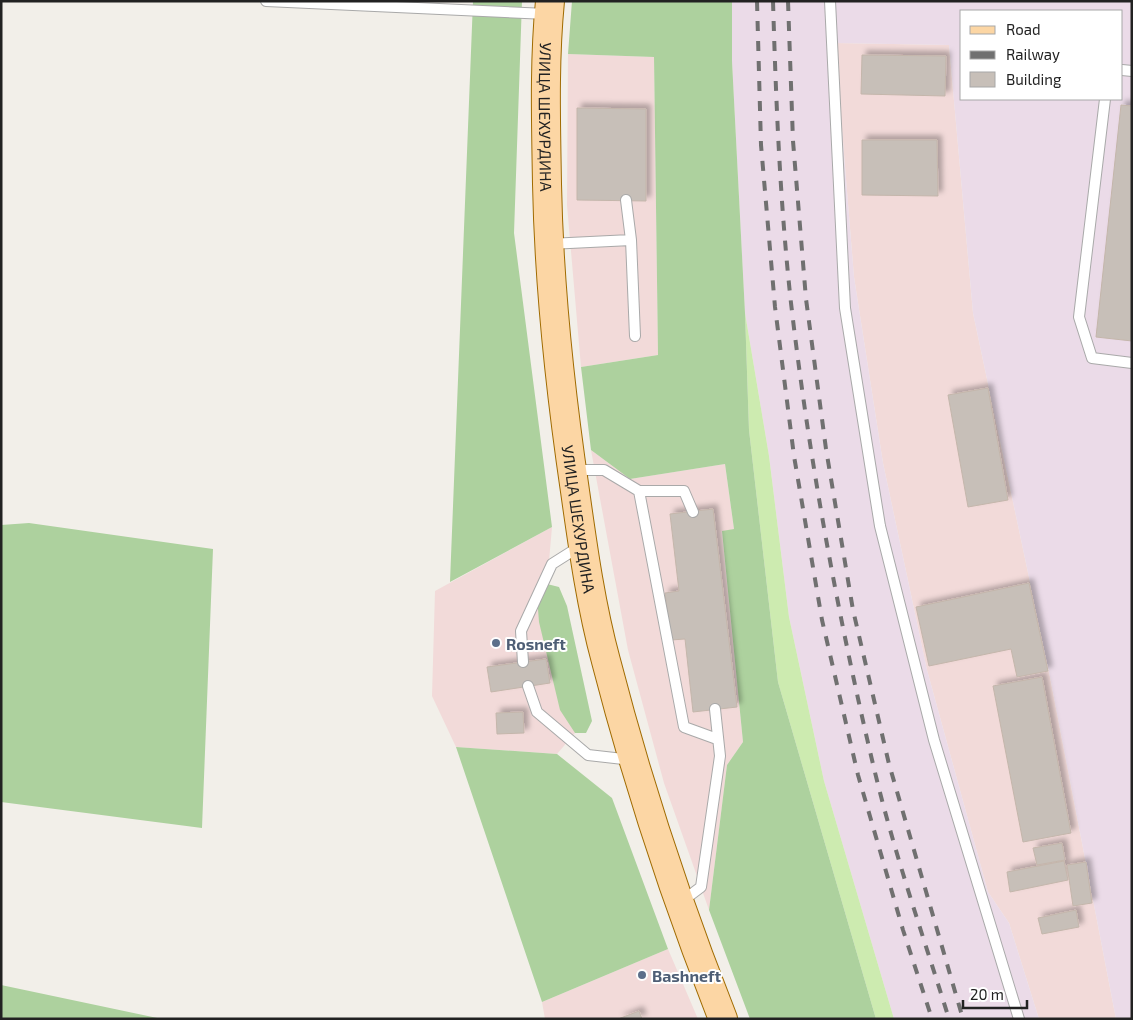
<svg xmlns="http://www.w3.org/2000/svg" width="1133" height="1020" font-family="'Exo 2',sans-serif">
  <defs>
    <filter id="shadow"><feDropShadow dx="4.5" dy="-4.5" stdDeviation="2.5" flood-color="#0004"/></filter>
  </defs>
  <rect width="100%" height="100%" fill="#f2efe9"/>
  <path fill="#f2dad9" d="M835,43L949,45L973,313L1049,672L1116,1019H1039L1009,923L988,892L927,670L883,463L854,277Z
    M568,54L654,57L658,355L581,367L567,205Z
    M591,450L630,479L725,464L734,529L722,532L743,742L727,765L709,910L664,783L628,650Z
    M552,527L547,584L575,733L557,754L456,747L432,696L435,591Z
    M668,949L698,1019H545L542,1002Z"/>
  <path fill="#ebdbe8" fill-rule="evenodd" d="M732,1H1132V1019H1116L1049,672L973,313L949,45L835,43L854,277L883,463L927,670L988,892L1009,923L1039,1019H894L824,781L789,617L769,456L745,313L732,61ZM962,11H1122V99H962Z"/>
  <path fill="#cdebb0" d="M745,313L769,456L789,617L824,781L894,1019H876L778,682L749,430Z"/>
  <path fill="#add19e" d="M473,1H522L514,233L552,527L450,582Z
    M572,1H732V61L745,313L749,430L778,682L876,1019H750L709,910L727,765L743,742L722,531L734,529L725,464L630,479L591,450L581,367L658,355L654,57L568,54Z
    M29,523L213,549L202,828L1,802V525Z
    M547,584L559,587L567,606L592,721L586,733H575L560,710L539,622L537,596Z
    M456,747L557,754L612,798L668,949L542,1002Z
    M1,985L162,1019H1Z"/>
  <path fill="#c7bfb8" stroke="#c4b6ab" filter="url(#shadow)" d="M862,55L946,56L945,96L861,94Z
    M1121,105L1132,106V341L1096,337Z
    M577,108L646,109V201L577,200Z
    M862,140H937L938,196L862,195Z
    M988,388L1008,500L968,507L948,395Z
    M713,509L737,707L693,712L685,639L671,640L665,593L679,591L670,514Z
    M1029,583L1048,671L1017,677L1011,649L929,666L916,607Z
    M546,659L550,683L491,692L487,667Z
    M1042,677L1071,833L1023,842L993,686Z
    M523,712L524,733L497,734L496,713Z
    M1062,843L1065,860L1037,865L1033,848Z
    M1064,861L1068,880L1010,892L1007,872Z
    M1086,862L1092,903L1073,906L1067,865Z
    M1076,910L1079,927L1042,934L1038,918Z
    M639,1011L642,1019H618Z"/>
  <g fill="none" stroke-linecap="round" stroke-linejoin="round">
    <g stroke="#a9a9a9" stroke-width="12">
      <path id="service" d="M266,1L547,14
        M830,1L845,308L880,526L934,740L1019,1019
        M1122,70L1132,71
        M1105,99L1079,317L1092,358L1132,363
        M626,200L631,240
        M549,244L631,240L635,336
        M573,470H604L639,491L684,727L717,739
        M639,491H684L693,512
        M523,662L521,631L552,564L582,545
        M528,686L537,712L588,755L632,760
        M681,902L701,887L720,756L715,709"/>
    </g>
    <g stroke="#a06b00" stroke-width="30">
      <g id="primary">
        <path id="s1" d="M550,1C544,62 546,123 547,184C549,287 560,389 575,491C583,548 591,606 606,661C637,781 677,903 723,1019"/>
      </g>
    </g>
    <use href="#service" stroke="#fff" stroke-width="10"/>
    <use href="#primary" stroke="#fcd6a4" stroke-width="28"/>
    <path stroke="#707070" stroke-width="4" stroke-dasharray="10 10" stroke-linecap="butt" d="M757,1L761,145L775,307L794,456L822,620L858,775L903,930L932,1019
      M773,1C776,102 780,203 791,303C809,458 837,612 873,764C893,850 923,935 949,1019
      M788,1L793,141L806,299L826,449L853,610L889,764L963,1019"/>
  </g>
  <g fill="#5c6f8a" stroke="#fff" stroke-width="2">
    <circle cx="496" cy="643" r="5"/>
    <circle cx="642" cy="975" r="5"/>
  </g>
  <g text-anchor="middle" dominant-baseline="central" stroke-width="4" stroke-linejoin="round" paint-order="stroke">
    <g font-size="16" fill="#222" stroke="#fff">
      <text stroke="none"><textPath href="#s1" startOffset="116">УЛИЦА ШЕХУРДИНА</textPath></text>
      <text stroke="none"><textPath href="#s1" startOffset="520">УЛИЦА ШЕХУРДИНА</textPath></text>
    </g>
    <g font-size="16" font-weight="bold" fill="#4e5e75" stroke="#fff" text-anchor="start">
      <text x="506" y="643">Rosneft</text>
      <text x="652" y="975">Bashneft</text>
    </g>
  </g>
  <rect width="1133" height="1020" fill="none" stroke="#222222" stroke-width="5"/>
  <rect x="960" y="10" width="162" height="90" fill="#ffffff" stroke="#a7a7a7"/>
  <rect x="970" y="26" width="25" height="8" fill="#fcd6a4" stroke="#a7a7a7"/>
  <text x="1006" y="35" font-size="15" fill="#222222">Road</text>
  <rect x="970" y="51" width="25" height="8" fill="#707070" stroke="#a7a7a7"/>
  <text x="1006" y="60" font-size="15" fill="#222222">Railway</text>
  <rect x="970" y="72" width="25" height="15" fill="#c7bfb8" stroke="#a7a7a7"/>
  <text x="1006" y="85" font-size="15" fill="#222222">Building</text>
  <path d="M963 1000v8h64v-8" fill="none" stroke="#222222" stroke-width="2.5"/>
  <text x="970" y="1000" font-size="15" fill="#222222" stroke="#ffffff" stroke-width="4" paint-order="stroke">20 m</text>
</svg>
